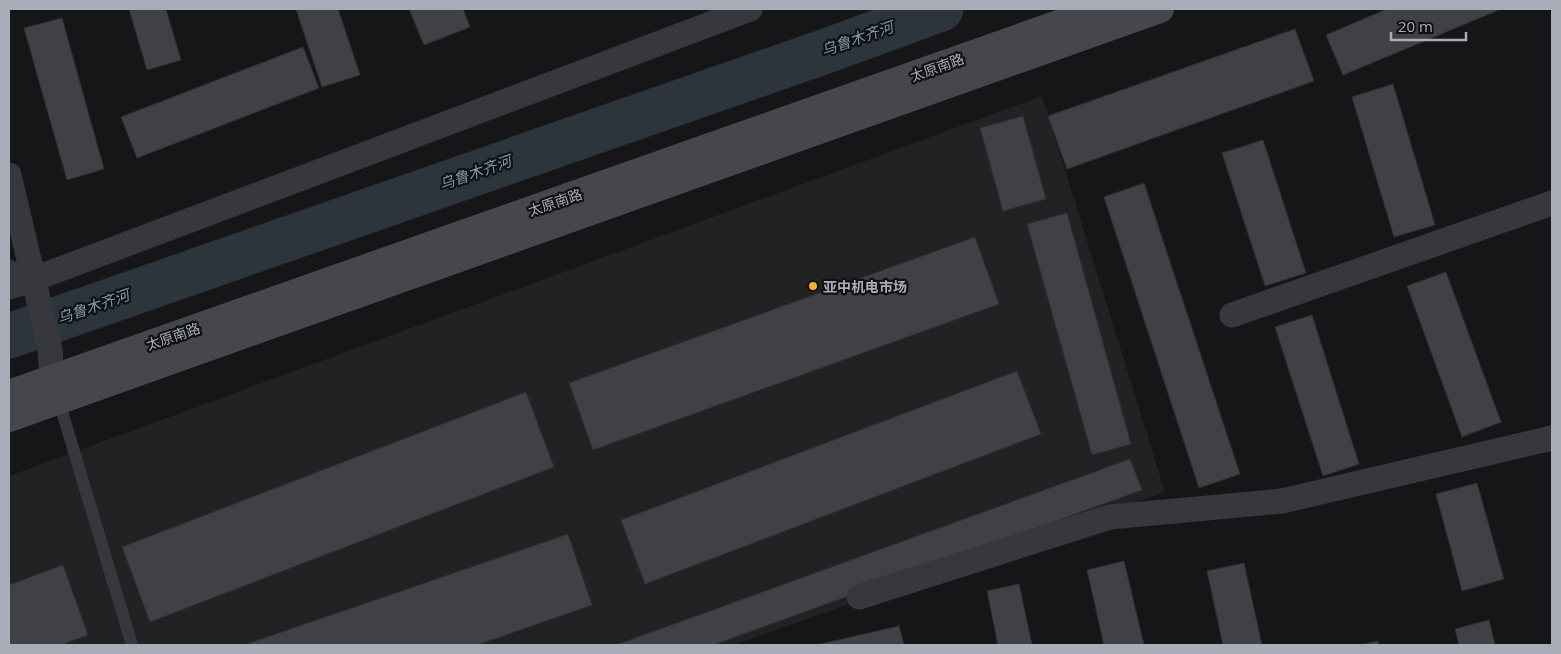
<svg xmlns="http://www.w3.org/2000/svg" width="1561" height="654" font-family="'Open Sans','Noto Sans SC',sans-serif">
  <rect width="100%" height="100%" fill="#161618"/>
  <path fill="#222225" d="M1042,96L1165,492L734,645H9V476Z"/>
  <g fill="none" stroke-linecap="round" stroke-linejoin="round">
    <path stroke="#2c353c" stroke-width="45" d="M9,336L826,51L941,9"/>
  </g>
  <path fill="#404145" stroke="#303034" d="M129,9H166L181,60L147,70Z
    M296,9H338L360,75L322,87Z
    M409,9H463L470,27L424,45Z
    M1387,9H1501L1343,75L1326,35Z
    M62,18L104,169L67,180L24,28Z
    M1295,29L1314,81L1067,169L1048,116Z
    M303,47L319,88L137,158L121,117Z
    M1393,84L1435,225L1394,237L1352,97Z
    M1023,116L1046,199L1003,211L980,128Z
    M1263,140L1306,273L1265,286L1222,153Z
    M1144,183L1240,474L1199,488L1104,197Z
    M1067,213L1131,444L1092,455L1027,224Z
    M975,237L999,304L593,450L569,383Z
    M1446,272L1501,422L1462,437L1407,286Z
    M1312,315L1359,464L1323,476L1275,327Z
    M1017,371L1041,434L645,584L621,520Z
    M526,392L554,467L150,622L122,547Z
    M1130,459L1142,490L713,645H616Z
    M1477,483L1504,579L1462,591L1436,494Z
    M568,534L592,605L477,645H244Z
    M1124,561L1144,645H1104L1087,570Z
    M1244,563L1262,645H1223L1207,571Z
    M63,565L88,635L60,645H9V585Z
    M1019,584L1032,645H998L987,591Z
    M1489,620L1495,645H1459L1455,629Z
    M899,626L904,645H816Z
    M1378,641L1379,645H1360Z"/>
  <g fill="none" stroke-linecap="round" stroke-linejoin="round">
    <path stroke="#37383d" stroke-width="12" d="M9,265L32,278
      M58,398L132,645"/>
    <path stroke="#37383d" stroke-width="25" d="M9,175L50,349L52,379
      M9,287L34,279L750,9
      M1232,315L1552,203
      M859,597L1110,517L1282,501L1552,438"/>
    <path stroke="#45474d" stroke-width="28" d="M9,394L1101,9
      M9,418L1160,9"/>
  </g>
  <circle fill="#f2b134" stroke="#111113" stroke-width="2" cx="813" cy="286" r="5"/>
  <g text-anchor="middle" dominant-baseline="central" stroke-width="4.5" stroke-linejoin="round" paint-order="stroke">
    <g font-size="14" fill="#a8adb8" stroke="#111113">
      <text transform="translate(937 67) rotate(-20)">太原南路</text>
      <text transform="translate(555 202) rotate(-19)">太原南路</text>
      <text transform="translate(173 336) rotate(-19)">太原南路</text>
    </g>
    <g font-size="14" font-weight="bold" fill="#a8adb8" stroke="#111113" text-anchor="start">
      <text x="823" y="286">亚中机电市场</text>
    </g>
    <g font-size="15" font-style="italic" fill="#7f9bb3" stroke="#111113">
      <text transform="translate(857 38) rotate(-19)">乌鲁木齐河</text>
      <text transform="translate(475 172) rotate(-19)">乌鲁木齐河</text>
      <text transform="translate(93 306) rotate(-19)">乌鲁木齐河</text>
    </g>
  </g>
  <rect width="1561" height="654" fill="none" stroke="#a8adb8" stroke-width="20"/>
  <path d="M1391 32v8h75v-8" fill="none" stroke="#a8adb8" stroke-width="2.5"/>
  <text x="1398" y="32" font-size="15" fill="#a8adb8" stroke="#111113" stroke-width="4" paint-order="stroke">20 m</text>
</svg>
